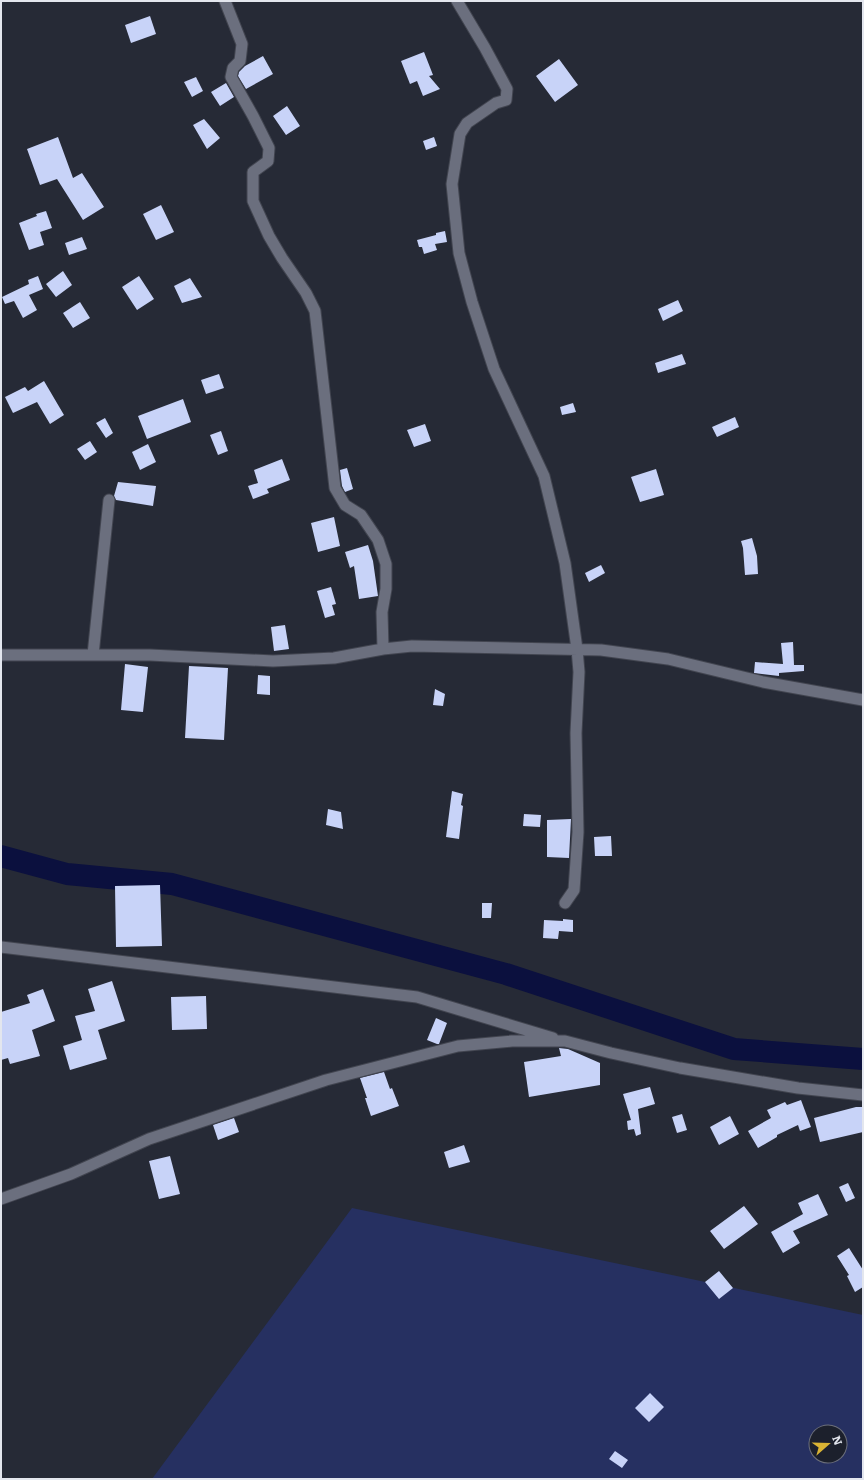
<svg xmlns="http://www.w3.org/2000/svg" width="864" height="1480" font-family="Literata,serif">
  <rect width="100%" height="100%" fill="#262a36"/>
  <path fill="#263061" fill-rule="evenodd" d="M352,1208L863,1315V1479H152ZM816,1432H840V1456H816Z"/>
  <g fill="none" stroke-linecap="round" stroke-linejoin="round">
    <path stroke="#0b103e" stroke-width="22" d="M1,856L67,874L172,884L506,974L734,1049L863,1059"/>
  </g>
  <path fill="#c8d3f8" d="M150,16L156,34L131,43L125,25Z
    M424,52L433,75L429,76L440,89L423,96L417,81L410,84L401,61Z
    M263,56L273,74L246,89L238,76L239,72L245,66Z
    M559,59L578,85L555,102L536,76Z
    M196,77L203,91L192,97L184,82Z
    M226,83L234,97L220,106L211,92Z
    M287,106L300,126L286,135L273,116Z
    M204,119L220,138L207,149L193,125Z
    M58,137L73,178L82,173L104,207L83,220L57,179L40,185L27,149Z
    M434,137L437,146L426,150L423,141Z
    M161,205L174,232L156,240L143,214Z
    M46,211L52,228L40,232L44,245L29,250L19,223L37,216L36,214Z
    M445,231L447,242L435,244L437,250L424,254L422,247H419L417,240L436,235V233Z
    M82,237L87,249L69,255L65,243Z
    M63,271L72,285L56,297L46,284Z
    M38,276L43,289L29,295L37,310L23,318L14,301L5,304L2,297L29,284L28,280Z
    M139,276L154,299L137,310L122,287Z
    M190,278L202,297L182,303L174,286Z
    M678,300L683,311L663,321L658,309Z
    M80,302L90,318L73,328L63,313Z
    M682,354L686,364L658,373L655,363Z
    M219,374L224,388L206,394L201,380Z
    M44,381L64,415L50,424L37,402L13,413L5,397L25,387L28,391Z
    M183,399L191,422L147,439L138,416Z
    M573,403L576,412L562,415L560,407Z
    M735,417L739,427L717,437L712,427Z
    M105,418L113,433L106,438L96,423Z
    M425,424L431,441L414,447L407,430Z
    M221,431L228,451L218,455L210,435Z
    M90,441L97,452L85,460L77,449Z
    M148,444L156,462L140,470L132,452Z
    M282,459L290,480L267,489L269,493L253,499L248,486L258,483L254,470Z
    M347,468L353,489L345,492L342,486L340,470Z
    M656,469L664,495L640,502L631,477Z
    M118,482L156,486L153,506L116,500L114,496Z
    M334,517L340,546L318,552L311,523Z
    M752,538L757,556L758,574L745,575L743,548L741,541Z
    M368,545L373,561L378,596L359,599L354,566L350,568L345,552Z
    M601,565L605,573L589,582L585,573Z
    M331,587L336,604L332,605L335,615L325,618L317,591Z
    M285,625L289,649L274,651L271,627Z
    M793,642L794,665H804V671L779,673V676L754,673L755,662L783,664L781,643Z
    M125,664L148,667L143,712L121,710Z
    M189,666L228,668L224,740L185,738Z
    M258,675L270,676V695L257,694Z
    M435,689L445,694L443,706L433,705Z
    M452,791L463,794L461,805L463,806L459,839L446,837Z
    M328,809L341,812L343,829L326,825Z
    M524,814L541,815L540,827L523,826Z
    M571,819L569,858L547,857V820Z
    M611,836L612,856H595L594,837Z
    M160,885L162,946L116,947L115,886Z
    M482,903H492L491,918H482Z
    M563,919L573,920V932L559,931L558,939L543,938L544,920L563,921Z
    M112,981L125,1021L98,1030L107,1059L70,1070L63,1046L82,1040L75,1016L95,1011L88,989Z
    M43,989L55,1021L32,1030L40,1056L10,1064L8,1058L1,1060V1012L30,1003L27,995Z
    M206,996L207,1029L172,1030L171,997Z
    M436,1018L447,1023L439,1044H437L427,1040Z
    M559,1048L568,1049L600,1063V1085L529,1097L524,1062L561,1056Z
    M384,1072L390,1089L392,1088L399,1106L371,1116L365,1098H367L360,1078Z
    M650,1087L655,1104L638,1109L641,1134L636,1136L634,1129L628,1130L627,1121L631,1120L623,1094Z
    M801,1100L811,1127L800,1131L798,1125L777,1135V1137L758,1148L748,1131L771,1118L767,1110L785,1102L787,1105Z
    M856,1107H863V1132L820,1142L814,1118Z
    M682,1114L687,1130L677,1133L672,1117Z
    M730,1116L739,1134L719,1145L710,1127Z
    M234,1118L239,1132L218,1140L213,1125Z
    M464,1145L470,1162L449,1168L444,1152Z
    M170,1156L180,1194L159,1199L149,1161Z
    M848,1183L855,1198L846,1202L839,1187Z
    M818,1194L828,1215L793,1231L800,1243L783,1253L771,1232L803,1214L798,1203Z
    M744,1206L758,1224L724,1249L710,1231Z
    M849,1248L863,1270V1287L855,1292L847,1276L849,1275L837,1256Z
    M719,1271L733,1288L719,1299L705,1282Z
    M650,1393L664,1407L649,1422L635,1408Z
    M615,1451L628,1460L622,1468L609,1459Z"/>
  <g fill="none" stroke-linecap="round" stroke-linejoin="round">
    <g stroke="#424550" stroke-width="13">
      <path id="street" d="M225,1L242,44L240,61L233,68L231,77L253,116L269,148L268,161L253,172V201L269,236L282,258L306,293L315,311L335,488L345,505L361,515L378,540L386,564V589L382,612L383,649
        M457,1L485,48L507,89L506,100L496,103L467,123L460,134L452,184L459,253L472,302L494,369L544,476L565,563L577,649L579,672L576,733L578,832L574,890L565,903
        M1,655H150L273,661L334,658L383,649L412,646L601,650L668,659L763,682L863,700
        M93,655L109,500
        M1,947L417,997L553,1038
        M1,1199L71,1174L149,1139L326,1080L458,1046L512,1041H565L611,1053L680,1068L798,1088L863,1095"/>
    </g>
    <use href="#street" stroke="#6b6f7e" stroke-width="11"/>
  </g>
  <rect width="864" height="1480" fill="none" stroke="#e3e6ee" stroke-width="4"/>
  <g transform="translate(828 1444) rotate(70)"><circle r="19" fill="#1c202c" stroke="#6c6f7a"/>
  <path d="M0-3L7 15L0 10L-7 15Z" fill="#d9b334"/>
  <text y="-6" font-size="11" font-weight="bold" text-anchor="middle" fill="#e3e6ee">N</text>
  </g>
</svg>
